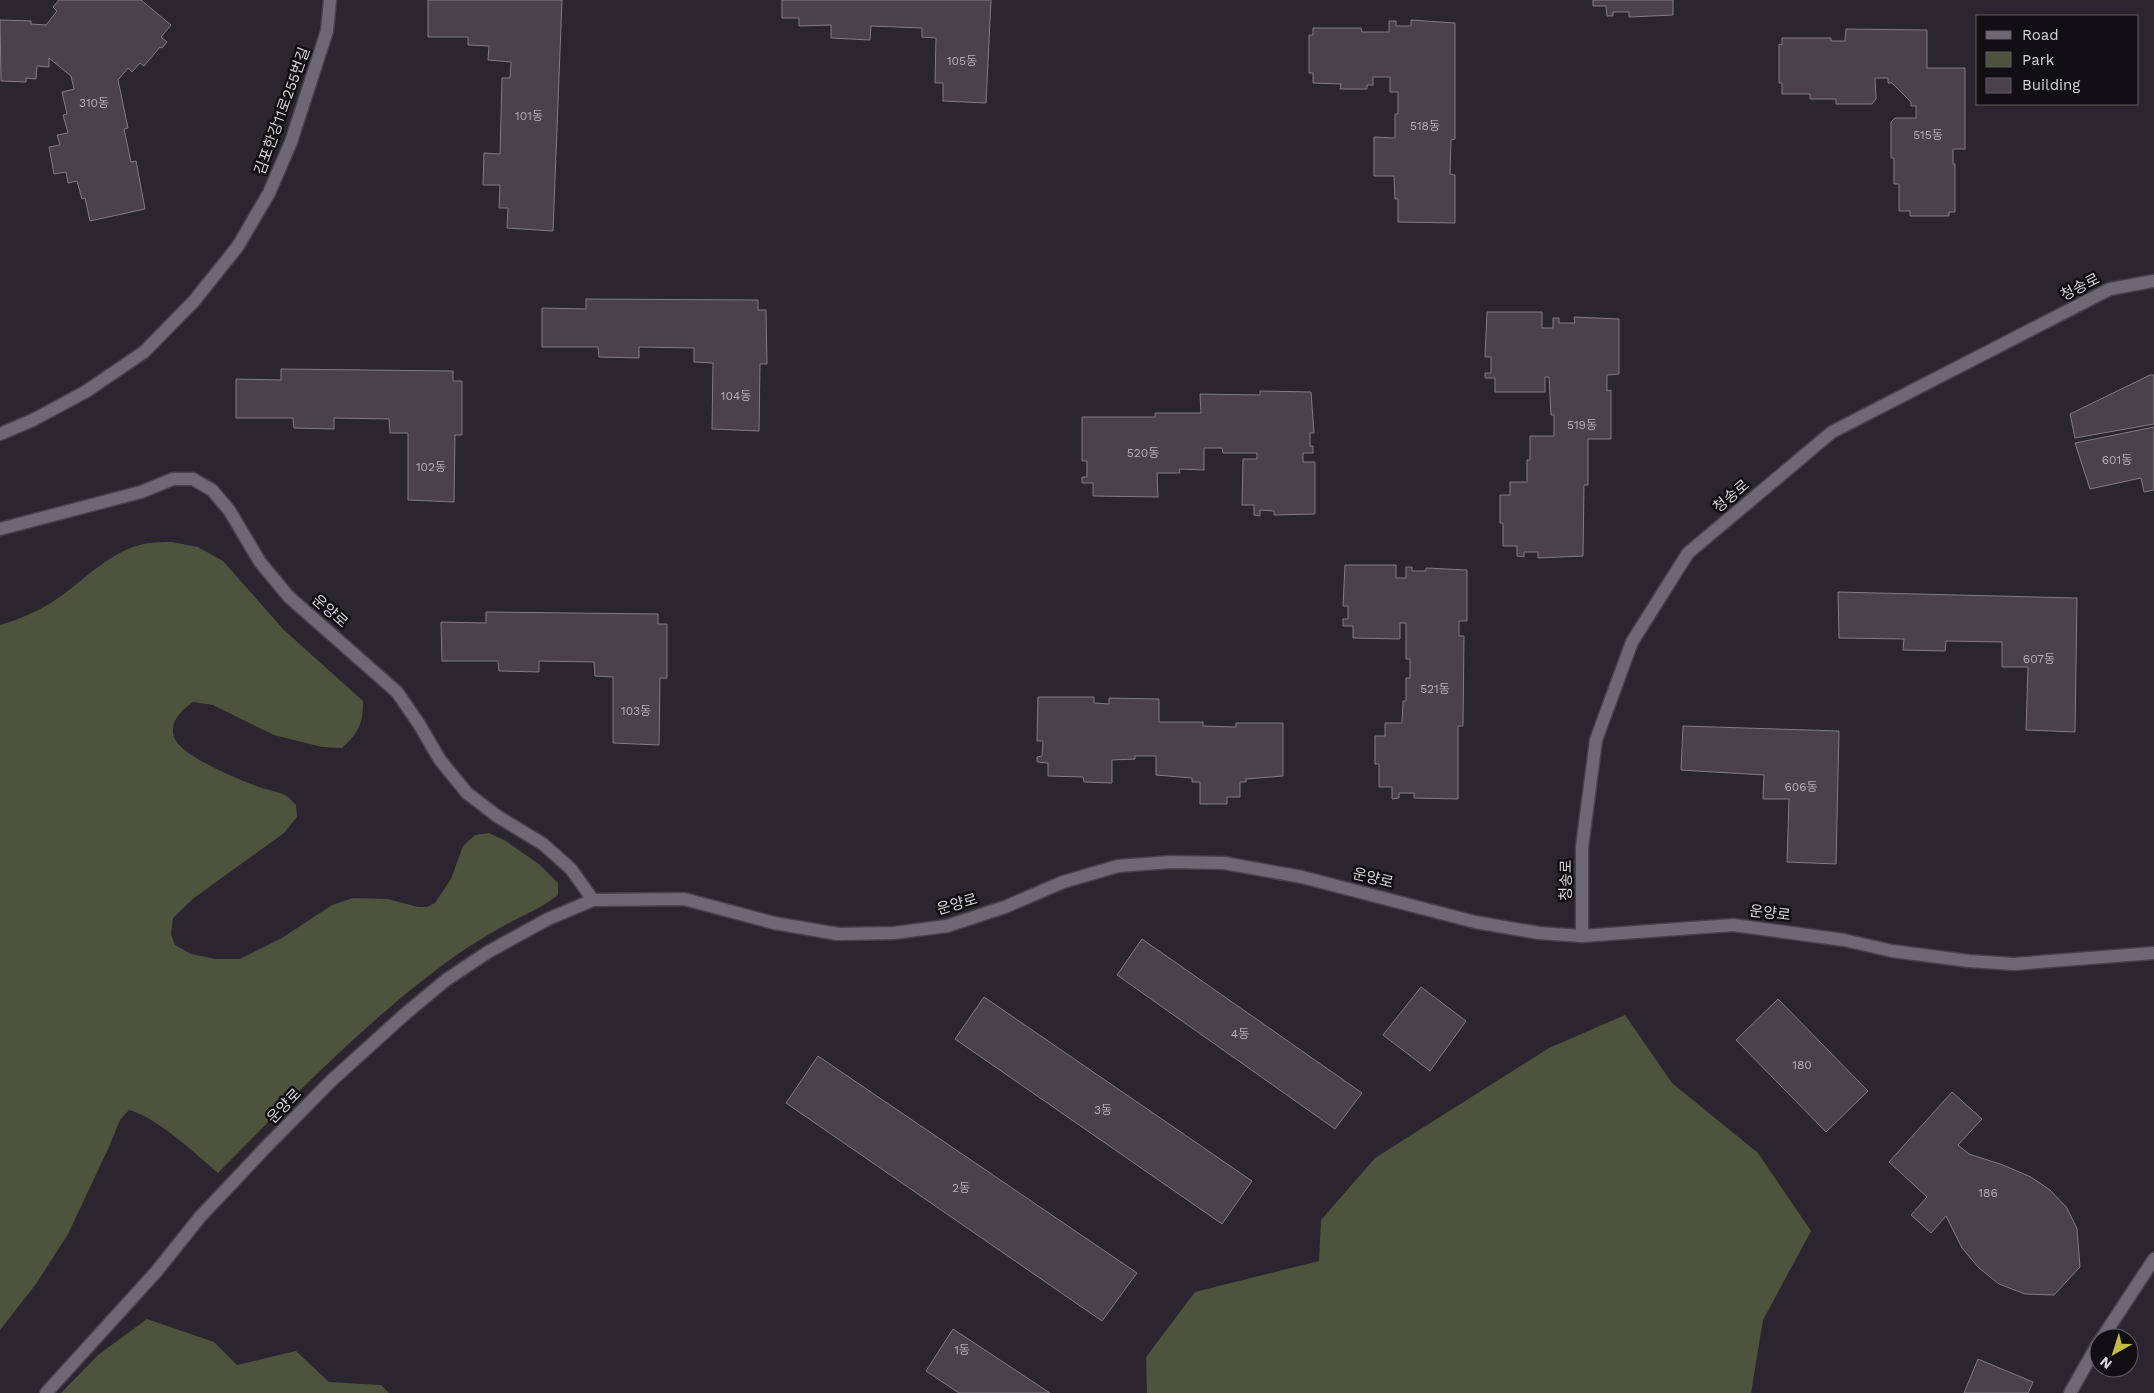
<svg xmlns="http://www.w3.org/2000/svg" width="2154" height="1393" font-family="'Work Sans','Noto Sans KR',sans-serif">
  <rect width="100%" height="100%" fill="#2a252f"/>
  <path fill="#4d533c" d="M172,542L198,547L223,561L284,630L363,701C363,724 359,732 342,748L322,747L274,735L213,705L193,702C182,710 169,721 174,737C180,756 240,780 259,787C267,790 277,791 285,795C289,797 293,802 296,805L297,817L284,833L194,898L173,918L171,934L175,945L191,954L216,959H240L282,938L332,905L353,898L388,899L418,907H427L435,903L451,879L463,846L475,835L489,833L506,841L540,865L558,883V895C543,907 526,914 509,923C487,935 464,949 444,964C362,1025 290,1100 218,1173C197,1155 155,1116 129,1110L120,1120L109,1147L68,1234L36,1284L0,1330V625C17,620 34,613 49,604C82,584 109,549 149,543C157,542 165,542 172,542Z
    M1625,1015L1672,1083L1758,1153L1811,1231L1763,1320L1751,1393H1147L1146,1357L1195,1292L1319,1261L1321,1220L1375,1158L1549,1048Z
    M147,1319L214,1342L237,1365L296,1351L329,1382L381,1385L389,1393H61L98,1355Z"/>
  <path fill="#4a414b" stroke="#847a84" d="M59,0H141L171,25L161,37L167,42L162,48L160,47L144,66L140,63L132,72L128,68L118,80L128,128L124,129L131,162L136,161L145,209L90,221L85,198L82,199L77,181L68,183L66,172L54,174L49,147L60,145L57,135L68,133L63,115L67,114L62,92L74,89L71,76L49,58V67L37,66L36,79L26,78V82L1,81L0,20L31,21V24L46,25L57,11L53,7Z
    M428,0H562L553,231L507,228L508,208H499L500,185H483L484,153L500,154L502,78H510L511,62L488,60L489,46L468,45V37H428Z
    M782,0H991L986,103L943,101V83H935L936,38L922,37V28L871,26L870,40L831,38V25L799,26V18H782Z
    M1593,0H1673V15L1629,17V12H1613V16H1607L1606,6H1593Z
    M1411,20L1455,23V139L1451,140L1450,174L1455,175V223L1398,222V199H1395L1394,176H1374V137L1395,138V114H1398V92H1390V77H1373V85H1367V89H1340L1341,84L1313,83V73H1309V35H1313V28H1361L1362,32H1389V21H1396V26H1411Z
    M1846,29L1927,30V68H1965V149H1953V164H1955V212H1949V216H1910V211H1899V184H1894V158H1891V122L1895,118H1916V106H1911V102L1892,83H1888V78H1875L1876,99L1872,104H1836V99H1810V94H1782V83H1779V44L1782,45V38H1831V41H1845Z
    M586,299L758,300V310H766L767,364H760L759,431L712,429L713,363L694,362V348L639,347V358L599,357L598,347H542V308L586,309Z
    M1487,312H1542V328H1553V318H1559V323H1575L1574,317L1619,319V374L1607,375V391L1611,390V439H1588V485H1584L1583,556L1538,558V552H1524V557L1517,556V546H1503V523H1500V495H1510V482H1527V460H1530V436H1554V415H1551L1549,377H1545V392H1495V378H1485V373H1491V357H1485Z
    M281,369L453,371V381H462V435H455L454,502L408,500V433H390L389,419L334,418V429L294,428L293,418H236V379L281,380Z
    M2150,375H2154V424L2075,438L2070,414Z
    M1260,391L1311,392L1314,433H1310V446H1313V453H1303V462H1315V514L1274,515V511L1260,510V516L1254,515V505H1242L1243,459H1257V453H1223L1222,448H1204V470L1179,469L1180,473H1157L1158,497L1093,496V483H1082V477H1087V461H1082V417H1155V413H1201L1200,394L1260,395Z
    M2154,427V490L2144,492L2141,478L2090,489L2075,443Z
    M1345,565H1396V578H1406V567H1412V571H1426V568L1467,570V621H1459V636H1464L1463,726H1458V799L1414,798V793H1399V798L1392,799V787H1379V764H1375V736H1385V723H1402L1403,701H1406V678H1410V659H1406V623H1400V639L1353,638V626H1343V619H1348V606H1343Z
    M1838,592L2077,598L2075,732L2026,730L2028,667H2002V642L1946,641L1945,651L1903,650L1904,639L1839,638Z
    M486,612L658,614V624H667V678H660L659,745L613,743V677L595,676L594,662L539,661V672L499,671L498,661H442L441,622L486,623Z
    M1038,697H1094V703L1109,704V698L1159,699V722H1203V726L1236,727V723H1283V776L1246,779V782H1240V797H1227V804H1200V782H1192V778L1156,775V756H1135V759L1112,760V783L1084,782L1083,777L1048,776V763L1037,762V757L1042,756L1043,741H1037Z
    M1683,726L1839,731L1836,864L1787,862L1789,799H1763L1764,775L1681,770Z
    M1142,939L1362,1093L1335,1129L1117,975Z
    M1421,987L1466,1021L1430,1071L1383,1035Z
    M984,997L1252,1181L1222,1224L955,1039Z
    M1778,999L1868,1091L1826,1132L1736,1040Z
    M818,1056L1137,1273L1102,1321L786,1103Z
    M1952,1092L1982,1119L1958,1145L1969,1154L2003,1165L2031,1177L2050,1190L2067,1208L2077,1229L2080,1267L2054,1295L2025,1294L1999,1284L1979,1268L1962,1248L1946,1216L1931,1233L1911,1215L1927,1197L1889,1162Z
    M953,1329L1050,1393H959L926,1371Z
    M1978,1359L2033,1382L2028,1393H1964Z"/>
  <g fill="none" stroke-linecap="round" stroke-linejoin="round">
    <g stroke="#46414a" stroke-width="15">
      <path id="lane" d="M2102,1338L2154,1259
        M46,1393L156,1272L200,1217L267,1146L331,1081L405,1014L446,980L488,952L548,919L593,900
        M2070,1393L2099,1342"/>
    </g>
    <g stroke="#46414a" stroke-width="15">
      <path id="street" d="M0,434L33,420L85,392L144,352L194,301L238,246L269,193L291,142L327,31L330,0
        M0,529L141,492L173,479H193L212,490L229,510L260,562L289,597L397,692L419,724L440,760L467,793L497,816L543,844L571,869L593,900L684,899L774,923L838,934L894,933L947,926L1005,907L1063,882L1118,866L1171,862L1224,863L1302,877L1475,922L1539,933L1582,936L1733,925L1844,940L1892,951L1969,961L2014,964L2154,953"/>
    </g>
    <g stroke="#46414a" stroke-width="15">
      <path id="secondary" d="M1582,936V847L1596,740L1632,642L1688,553L1832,432L2110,289L2154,281"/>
    </g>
    <use href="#lane" stroke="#6e6874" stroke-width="12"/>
    <use href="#street" stroke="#6e6874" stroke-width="12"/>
    <use href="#secondary" stroke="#6e6874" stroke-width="12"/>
  </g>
  <g text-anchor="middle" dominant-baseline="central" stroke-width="5" stroke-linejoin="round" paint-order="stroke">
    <g font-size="12" fill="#b4aeb6">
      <text x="962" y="61">105동</text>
      <text x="94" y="103">310동</text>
      <text x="529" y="116">101동</text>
      <text x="1425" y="126">518동</text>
      <text x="1928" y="135">515동</text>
      <text x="736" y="396">104동</text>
      <text x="1582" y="425">519동</text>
      <text x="1143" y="453">520동</text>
      <text x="2117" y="460">601동</text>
      <text x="431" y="467">102동</text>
      <text x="2039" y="659">607동</text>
      <text x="1435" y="689">521동</text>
      <text x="636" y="711">103동</text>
      <text x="1801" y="787">606동</text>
      <text x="1240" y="1034">4동</text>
      <text x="1802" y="1065">180</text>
      <text x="1103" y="1110">3동</text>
      <text x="961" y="1188">2동</text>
      <text x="1988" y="1193">186</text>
      <text x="962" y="1350">1동</text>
    </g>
    <g font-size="15" fill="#d7d3da" stroke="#110f13">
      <text transform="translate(282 111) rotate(-70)">김포한강11로255번길</text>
      <text transform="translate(2080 287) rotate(-27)">청송로</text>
      <text transform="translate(1731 496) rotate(-40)">청송로</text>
      <text transform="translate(330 611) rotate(41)">운양로</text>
      <text transform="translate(1373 878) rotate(14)">운양로</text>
      <text transform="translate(1566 880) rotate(-90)">청송로</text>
      <text transform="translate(957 904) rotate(-16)">운양로</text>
      <text transform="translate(1770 913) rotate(7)">운양로</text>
      <text transform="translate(284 1106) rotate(-46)">운양로</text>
    </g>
  </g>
  <rect x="1976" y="15" width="162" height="90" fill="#110f13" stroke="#605d63"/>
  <rect x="1986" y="31" width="25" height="8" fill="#6e6874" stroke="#605d63"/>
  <text x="2022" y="40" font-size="15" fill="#d7d3da">Road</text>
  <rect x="1986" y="52" width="25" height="15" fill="#4d533c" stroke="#605d63"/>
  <text x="2022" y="65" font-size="15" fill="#d7d3da">Park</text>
  <rect x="1986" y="78" width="25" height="15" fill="#4a414b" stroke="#605d63"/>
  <text x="2022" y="90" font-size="15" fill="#d7d3da">Building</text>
  <g transform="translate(2114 1353) rotate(219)"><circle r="24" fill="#110f13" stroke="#605d63"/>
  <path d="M0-4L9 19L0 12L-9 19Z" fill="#bebf42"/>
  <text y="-8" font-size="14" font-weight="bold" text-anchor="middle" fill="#d7d3da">N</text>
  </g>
</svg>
